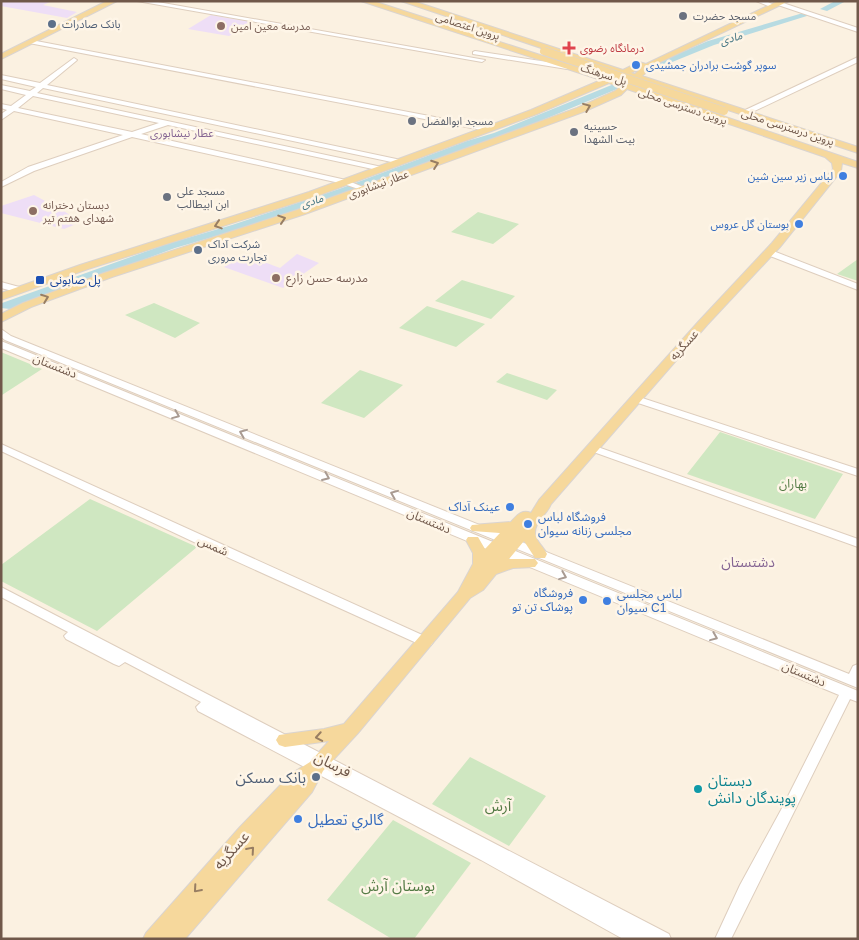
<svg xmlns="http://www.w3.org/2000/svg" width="859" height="940" font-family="Arial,'Noto Sans Arabic',sans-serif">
  <rect width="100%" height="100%" fill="#fbf1e1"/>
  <path fill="#eedef6" d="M1,1H48L50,2L43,5L77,12L67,18L1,6Z
    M211,15L239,20L253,22L229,36L188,29Z
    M34,195L62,210L81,222L64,229L1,213V206Z
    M297,254L319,263L283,288L224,267L245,255L280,268Z"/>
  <path fill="#cfe7c1" d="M478,212L519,224L493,244L451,232Z
    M858,259V281L837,274Z
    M462,280L515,296L491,319L435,301Z
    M154,303L200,323L175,338L125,315Z
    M427,306L485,324L456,347L399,328Z
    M1,352L42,369L2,395Z
    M360,370L403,385L364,418L321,403Z
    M507,373L557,390L547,400L496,382Z
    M720,432L843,474L815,519L687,474Z
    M90,499L197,547L97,631L1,581V565Z
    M470,757L546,796L509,846L432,804Z
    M393,820L471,863L414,939H392L327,900Z"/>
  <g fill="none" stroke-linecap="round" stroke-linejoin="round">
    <path fill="#b7dbe2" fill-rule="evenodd" d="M835,1H846L827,11L820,9Z
      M803,13L810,15L714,45L660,67L657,68L652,65L708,41Z
      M614,84L617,85V89L502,137L475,145L350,192L240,229L175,248L10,309L1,308L2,303L167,244L232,225L342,188L467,141L494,133Z"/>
    <g stroke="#decebe" stroke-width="2">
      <path id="minor" d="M137,1H152L485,60L482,62Z
        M756,1H766L774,5L771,7Z
        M780,2L858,28V32L778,5L777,4Z
        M31,40L487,127L491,129L487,131L29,43L28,42Z
        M475,51L567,65L570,67L567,69L473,54V52Z
        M858,57V62L748,114L741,112Z
        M74,58L77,60L76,61L47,85L401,160L405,162L401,164L43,88L37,93L382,167L386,169L382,171L168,125L141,134L346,180L368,189L364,191L344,184L132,137L34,171L1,187V182L28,167L123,135L14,111L1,120V114L7,110L1,108V104L11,106L26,95L1,89V85L30,91L36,87L1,79V75L40,83ZM33,96L159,123L132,132L18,108Z
        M768,249L858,284V290L765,254L764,252Z
        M1,282L23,288L25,290L20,293L1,288Z
        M1,329L11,336L849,674L853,666L858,664V688L5,340L1,337Z
        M1,341L858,691V702L850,699L731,939H715L740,885L781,810L839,695L1,348Z
        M636,396L858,469V476L632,401L631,399Z
        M1,444L431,639L433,642L431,645H421L196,543L1,451Z
        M592,445L858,539V547L588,450L586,448Z
        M1,587L669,934L671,939H623L481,860L198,711L196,707L201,702L125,662L119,666L114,664L66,639L64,636L68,632L1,597Z"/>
    </g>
    <g stroke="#dad4d0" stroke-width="2">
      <path id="major" d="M107,1H117L1,59V54Z
        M361,1H373L608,77L616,73L401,1H413L623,70L639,62L646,64L778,1H789L656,64L642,76L858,147V153L637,80L632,85L858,162V168L842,163L841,171L780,247L707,325L551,504C547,515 531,524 536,537C538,543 544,548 547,554L545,558H535L524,541L509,559H535L538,563L535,567L513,568L496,574L483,590L470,598L358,733L323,771L312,792L185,939H143L146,933L240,827L291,774L310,762L329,741L285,747L279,745L276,740L279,735L324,729L344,724L458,592L473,564V553L466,540L468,537H478L485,549L500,533L472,531L470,528L472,525L511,522C517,516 521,509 531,513L539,500L699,321L772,243L833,169L832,163L825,157L627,89L621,95L583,112L305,214L112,277L31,307L1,322V314L23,303L104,273L297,210L577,108L615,91L620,87L609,83L537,114L317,196L88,269L1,300V293L80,265L309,192L531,110L601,80ZM642,67L635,74L631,73ZM624,76L630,78L625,83L616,80Z"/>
    </g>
    <use href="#minor" fill="#fff" fill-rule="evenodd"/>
    <use href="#major" fill="#f6d89c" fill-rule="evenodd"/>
    <g stroke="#dad4d0" stroke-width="9" stroke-linecap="butt">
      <path id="major-bridge" d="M544,51L724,111"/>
    </g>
    <use href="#major-bridge" stroke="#f6d89c" stroke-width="8"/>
  </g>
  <defs><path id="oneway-chevron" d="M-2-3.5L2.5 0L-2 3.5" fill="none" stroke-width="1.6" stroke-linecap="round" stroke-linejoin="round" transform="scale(1.25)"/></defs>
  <g stroke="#987e63">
    <use href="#oneway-chevron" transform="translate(587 107) rotate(-22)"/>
    <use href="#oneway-chevron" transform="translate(435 164) rotate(-20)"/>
    <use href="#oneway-chevron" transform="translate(282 219) rotate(-18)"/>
    <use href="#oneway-chevron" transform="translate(218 225) rotate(162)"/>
    <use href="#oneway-chevron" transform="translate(45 298) rotate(-21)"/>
    <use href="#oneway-chevron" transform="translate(319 737) rotate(170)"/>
    <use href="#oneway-chevron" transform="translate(251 850) rotate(-49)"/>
    <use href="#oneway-chevron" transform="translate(197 889) rotate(131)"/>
  </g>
  <g stroke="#a99b92">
    <use href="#oneway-chevron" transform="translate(176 415) rotate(22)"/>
    <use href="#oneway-chevron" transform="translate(243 433) rotate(-158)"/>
    <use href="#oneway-chevron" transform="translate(326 477) rotate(23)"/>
    <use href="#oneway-chevron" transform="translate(394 494) rotate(-158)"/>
    <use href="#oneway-chevron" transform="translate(563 576) rotate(22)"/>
    <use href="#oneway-chevron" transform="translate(714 637) rotate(22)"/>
  </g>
  <g fill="#6b7280" stroke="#fef5e7" stroke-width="2">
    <circle cx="683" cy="16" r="5"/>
    <circle cx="412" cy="121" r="5"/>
    <circle cx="574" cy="132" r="5"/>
    <circle cx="167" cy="197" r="5"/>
  </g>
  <g fill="#5c6f8a" stroke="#fef5e7" stroke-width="2">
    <circle cx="52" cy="24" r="5"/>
    <circle cx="198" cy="250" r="5"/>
    <circle cx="316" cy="777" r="5"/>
  </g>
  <g fill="#8d6e63" stroke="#fef5e7" stroke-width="2">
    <circle cx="221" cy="26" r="5"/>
    <circle cx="33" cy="211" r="5"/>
    <circle cx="276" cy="278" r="5"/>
  </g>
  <path fill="#e0444e" stroke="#fef5e7" stroke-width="2" d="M566.5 40.5h5v5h5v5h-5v5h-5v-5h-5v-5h5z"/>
  <g fill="#3f7fe0" stroke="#fef5e7" stroke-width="2">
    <circle cx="636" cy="65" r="5"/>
    <circle cx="843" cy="176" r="5"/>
    <circle cx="799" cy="224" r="5"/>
    <circle cx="510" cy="507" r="5"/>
    <circle cx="528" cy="524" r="5"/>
    <circle cx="583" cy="600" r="5"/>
    <circle cx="607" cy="601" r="5"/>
    <circle cx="298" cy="819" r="5"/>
  </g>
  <rect fill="#1a4fb4" stroke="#fef5e7" stroke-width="2" x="35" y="275" width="10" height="10" rx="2.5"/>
  <circle fill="#0f9aa8" stroke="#fef5e7" stroke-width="2" cx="698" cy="789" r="5"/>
  <g text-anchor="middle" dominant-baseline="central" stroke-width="5" stroke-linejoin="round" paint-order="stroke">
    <g font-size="11" fill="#5b616d" stroke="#fef5e7" text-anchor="start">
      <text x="693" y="16">مسجد حضرت</text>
      <text x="422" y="121">مسجد ابوالفضل</text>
      <text x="584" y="126">حسینیه<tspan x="584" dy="13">بیت الشهدا</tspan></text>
      <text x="177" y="191">مسجد علی<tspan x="177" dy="13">ابن ابیطالب</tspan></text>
    </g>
    <g font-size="11" fill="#4e5e75" stroke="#fef5e7" text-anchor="start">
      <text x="62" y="24">بانک صادرات</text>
      <text x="208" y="244">شرکت آداک<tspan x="208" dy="13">تجارت مروری</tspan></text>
    </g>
    <g font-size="11" fill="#785e54" stroke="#fef5e7" text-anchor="start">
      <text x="231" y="26">مدرسه معین امین</text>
      <text x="43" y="205">دبستان دخترانه<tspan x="43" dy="13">شهدای هفتم تیر</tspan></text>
    </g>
    <g font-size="11" fill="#70584a" stroke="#fef5e7">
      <text transform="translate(468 26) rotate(18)">پروین اعتصامی</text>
      <text transform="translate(604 74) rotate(18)">پل سرهنگ</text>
      <text transform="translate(683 106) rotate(19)">پروین دسترسی محلی</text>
      <text transform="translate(788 127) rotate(18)">پروین درسترسی محلی</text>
      <text transform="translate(378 184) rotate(-20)">عطار نیشابوری</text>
    </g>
    <g font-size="11" font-style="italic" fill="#457683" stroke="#fef5e7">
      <text transform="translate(731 38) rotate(-17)">مادی</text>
      <text transform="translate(312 201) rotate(-18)">مادی</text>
    </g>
    <g font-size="11" fill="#be3a42" stroke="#fef5e7" text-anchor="start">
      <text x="580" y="48">درمانگاه رضوی</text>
    </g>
    <g font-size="11" fill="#366cbe" stroke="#fef5e7" text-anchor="end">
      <text x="646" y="65" text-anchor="start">سوپر گوشت برادران جمشیدی</text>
      <text x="833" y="176">لباس زیر سین شین</text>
      <text x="789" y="224">بوستان گل عروس</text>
    </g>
    <g font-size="11" fill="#856593" stroke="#fef5e7">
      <text x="182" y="133">عطار نیشابوری</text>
    </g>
    <g font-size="12" fill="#785e54" stroke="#fef5e7" text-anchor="start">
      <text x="286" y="278">مدرسه حسن زارع</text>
    </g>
    <g font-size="12" fill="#164399" stroke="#fef5e7" text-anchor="start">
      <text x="50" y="280">پل صابونی</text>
    </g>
    <g font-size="12" fill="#70584a" stroke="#fef5e7">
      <text transform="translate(684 345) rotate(-48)">عسگریه</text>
      <text transform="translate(55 366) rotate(22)">دشتستان</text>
      <text transform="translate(429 521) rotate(23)">دشتستان</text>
      <text transform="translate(213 546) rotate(24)">شمس</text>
      <text transform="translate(804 674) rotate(23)">دشتستان</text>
    </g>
    <g font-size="12" fill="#547b45" stroke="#fef5e7">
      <text x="793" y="484">بهاران</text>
    </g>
    <g font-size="12" fill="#366cbe" stroke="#fef5e7" text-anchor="end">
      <text x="500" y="507">عینک آداک</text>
      <text x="538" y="517" text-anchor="start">فروشگاه لباس<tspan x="538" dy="14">مجلسی زنانه سیوان</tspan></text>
      <text x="573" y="593">فروشگاه<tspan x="573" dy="14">پوشاک تن تو</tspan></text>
      <text x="617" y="594" text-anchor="start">لباس مجلسی<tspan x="617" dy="14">سیوان C1</tspan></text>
    </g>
    <g font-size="14" fill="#856593" stroke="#fef5e7">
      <text x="748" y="562">دشتستان</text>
    </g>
    <g font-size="15" fill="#70584a" stroke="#fef5e7">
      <text transform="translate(333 764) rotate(27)">فرسان</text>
      <text transform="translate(231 850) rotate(-48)">عسگریه</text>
    </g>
    <g font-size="15" fill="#4e5e75" stroke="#fef5e7" text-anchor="end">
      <text x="306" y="777">بانک مسکن</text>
    </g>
    <g font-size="15" fill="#0d838f" stroke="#fef5e7" text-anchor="start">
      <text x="708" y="780">دبستان<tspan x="708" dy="17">پویندگان دانش</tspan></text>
    </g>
    <g font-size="15" fill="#547b45" stroke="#fef5e7">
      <text x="498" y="805">آرش</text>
      <text x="398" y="885">بوستان آرش</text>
    </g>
    <g font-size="15" fill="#366cbe" stroke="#fef5e7" text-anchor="start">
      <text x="308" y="819">گالري تعطيل</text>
    </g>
  </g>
  <rect width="859" height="940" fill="none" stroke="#70584a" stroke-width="5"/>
</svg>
